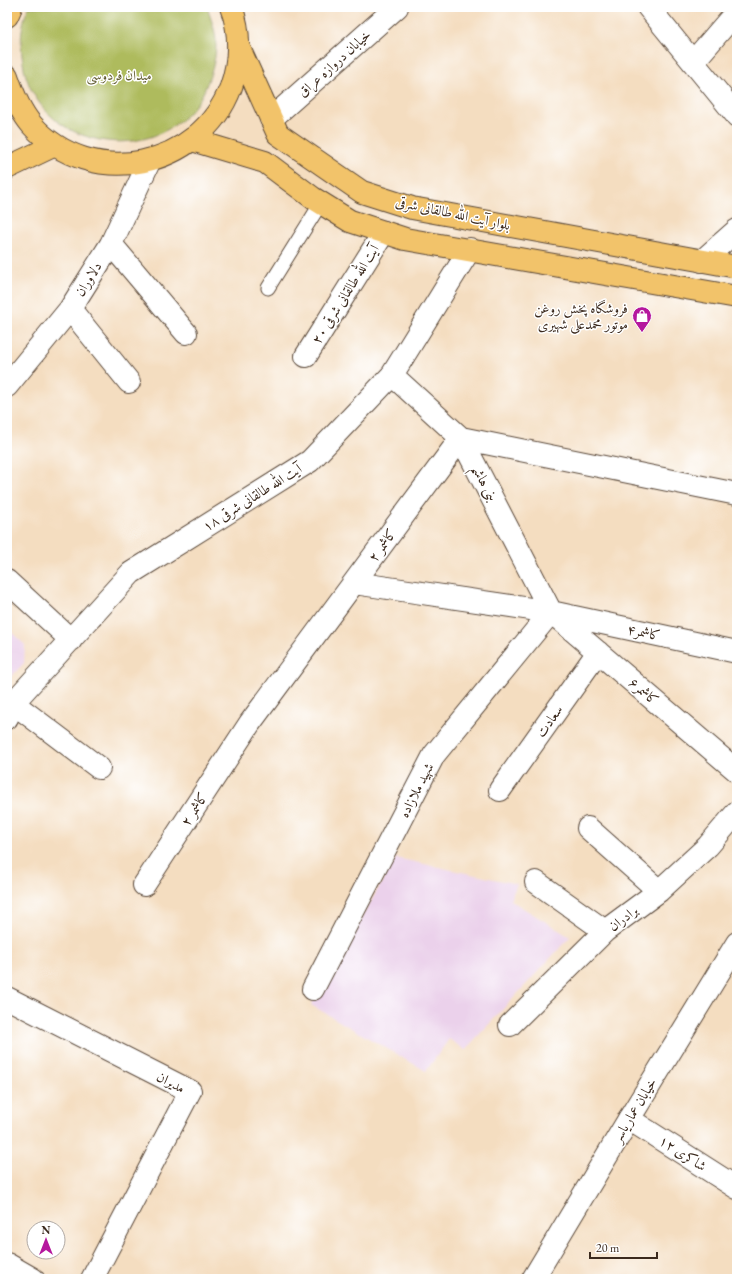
<svg xmlns="http://www.w3.org/2000/svg" width="744" height="1286" font-family="'EB Garamond',Amiri,serif">
  <rect width="100%" height="100%" fill="#fff"/>
  <filter id="ink" filterUnits="userSpaceOnUse"><feTurbulence type="fractalNoise" baseFrequency=".025" numOctaves="2"/><feDisplacementMap in="SourceGraphic" scale="8" xChannelSelector="R" yChannelSelector="G"/><feConvolveMatrix kernelMatrix="1 2 1 2 8 2 1 2 1" color-interpolation-filters="sRGB"/></filter>
  <filter id="wash" filterUnits="userSpaceOnUse"><feTurbulence type="fractalNoise" baseFrequency=".012" numOctaves="4" result="noise"/><feDisplacementMap in="SourceGraphic" scale="16" xChannelSelector="R" yChannelSelector="G"/><feGaussianBlur stdDeviation="0.9" result="paint"/><feColorMatrix in="noise" values="0 0 0 0 0 0 0 0 0 0 0 0 0 0 0 0 0 1.4 0 .05"/><feComposite in="paint" operator="in"/></filter>
  <g filter="url(#wash)">
    <rect width="100%" height="100%" fill="#f4ddc0"/>
    <path fill="#ebd1eb" d="M7,628L25,645L24,663L7,681Z
      M396,858L517,884L510,900L570,937L465,1050L449,1039L426,1071L311,1005Z"/>
    <path fill="#aebb5d" stroke="#74723e" d="M29,7H207C210,16 213,24 215,33C218,48 214,67 208,81C206,86 204,92 201,97C156,171 36,149 23,63C20,45 20,24 29,7Z"/>
  </g>
  <g filter="url(#ink)">
    <g fill="none" stroke-linecap="round" stroke-linejoin="round">
      <g stroke="#574536" stroke-width="15">
        <path id="service" d="M268,288L321,203"/>
      </g>
      <g stroke="#574536" stroke-width="24">
        <path id="minor" d="M648,7L737,116
          M693,62L737,11
          M271,119L397,7
          M111,244L186,333
          M702,261L737,230
          M70,309L129,382
          M306,356L384,232
          M392,375L461,438L551,612L737,771
          M7,386L70,309L111,244L150,160
          M7,581L71,640
          M354,583L551,612L737,652
          M13,703L99,768
          M7,718L13,703L131,573L310,461L392,375L470,249
          M500,790L598,652
          M588,828L659,891
          M536,882L605,931
          M144,885L250,723L461,438L737,494
          M313,989L434,755L551,612
          M7,998L190,1091L92,1279
          M510,1025L605,931L659,891L708,846L737,812
          M629,1119L737,1188
          M7,1264L33,1279"/>
      </g>
      <g stroke="#574536" stroke-width="24">
        <path id="tertiary" d="M533,1279L629,1119L737,943"/>
      </g>
      <g stroke="#574536" stroke-width="24">
        <path id="primary" d="M7,16L11,7
          M239,48L278,134L362,192L412,208L737,267
          M7,76C13,94 20,111 32,125C91,191 200,169 231,87C240,61 241,32 231,7
          M192,140L265,162L313,198L350,221L405,239L737,297
          M7,168L55,145"/>
      </g>
      <use href="#service" stroke="#fff" stroke-width="13"/>
      <use href="#minor" stroke="#fff" stroke-width="22"/>
      <use href="#tertiary" stroke="#fff" stroke-width="22"/>
      <use href="#primary" stroke="#f2c36a" stroke-width="22"/>
    </g>
  </g>
  <defs>
    <g id="shop-pin" transform="scale(1)"><path d="M0 17L-7.5 6A9.5 9.5 0 1 1 7.5 6Z" fill="#b5179e" stroke="#fff"/><path d="M-5-2.5h2.3a2.7 3.5 0 0 1 5.4 0H5L5.5 6h-11ZM-1.5-2.5h3a1.5 2.3 0 0 0-3 0Z" fill="#fff"/></g>
  </defs>
  <g fill-rule="evenodd">
    <use href="#shop-pin" x="642" y="316"/>
  </g>
  <g text-anchor="middle" dominant-baseline="central" stroke-width="3" stroke-linejoin="round" paint-order="stroke">
    <g font-size="14" fill="#3b2a1e" stroke="#fff">
      <text transform="translate(334 63) rotate(-42)">خیابان دروازه عراق</text>
      <text transform="translate(453 213) rotate(12)">بلوار آیت الله طالقانی شرقی</text>
      <text transform="translate(88 279) rotate(-58)">دلاوران</text>
      <text transform="translate(345 294) rotate(-58)">آیت الله طالقانی شرقی ۲۰</text>
      <text transform="translate(485 483) rotate(63)">بنی هاشم</text>
      <text transform="translate(252 497) rotate(-32)">آیت الله طالقانی شرقی ۱۸</text>
      <text transform="translate(382 545) rotate(-54)">کاشمر ۲</text>
      <text transform="translate(644 632) rotate(12)">کاشمر۴</text>
      <text transform="translate(644 691) rotate(41)">کاشمر۶</text>
      <text transform="translate(549 721) rotate(-55)">سعادت</text>
      <text transform="translate(416 790) rotate(-63)">شهید ملازاده</text>
      <text transform="translate(194 809) rotate(-57)">کاشمر ۲</text>
      <text transform="translate(623 918) rotate(-37)">برادران</text>
      <text transform="translate(171 1082) rotate(28)">مدیران</text>
      <text transform="translate(634 1110) rotate(-59)">خیابان عمار یاسر</text>
      <text transform="translate(683 1153) rotate(33)">شاکری ۱۲</text>
    </g>
    <g font-size="14" fill="#635d34" stroke="#fff">
      <text x="119" y="75">میدان فردوسی</text>
    </g>
    <g font-size="14" fill="#3b2a1e" stroke="#fff" text-anchor="end">
      <text x="628" y="308">فروشگاه پخش روغن<tspan x="628" dy="16">موتور محمدعلی شهیری</tspan></text>
    </g>
  </g>
  <rect width="744" height="1286" fill="none" stroke="#fff" stroke-width="24"/>
  <g transform="translate(46 1240)"><circle r="19" fill="#ffffff" stroke="#b1aaa5"/>
  <path d="M0-3L7 15L0 10L-7 15Z" fill="#b5179e"/>
  <text y="-6" font-size="11" font-weight="bold" text-anchor="middle" fill="#3b2a1e">N</text>
  </g>
  <path d="M590 1252v6h67v-6" fill="none" stroke="#3b2a1e" stroke-width="2"/>
  <text x="596" y="1252" font-size="12" fill="#3b2a1e" stroke="#ffffff" stroke-width="3" paint-order="stroke">20 m</text>
</svg>
